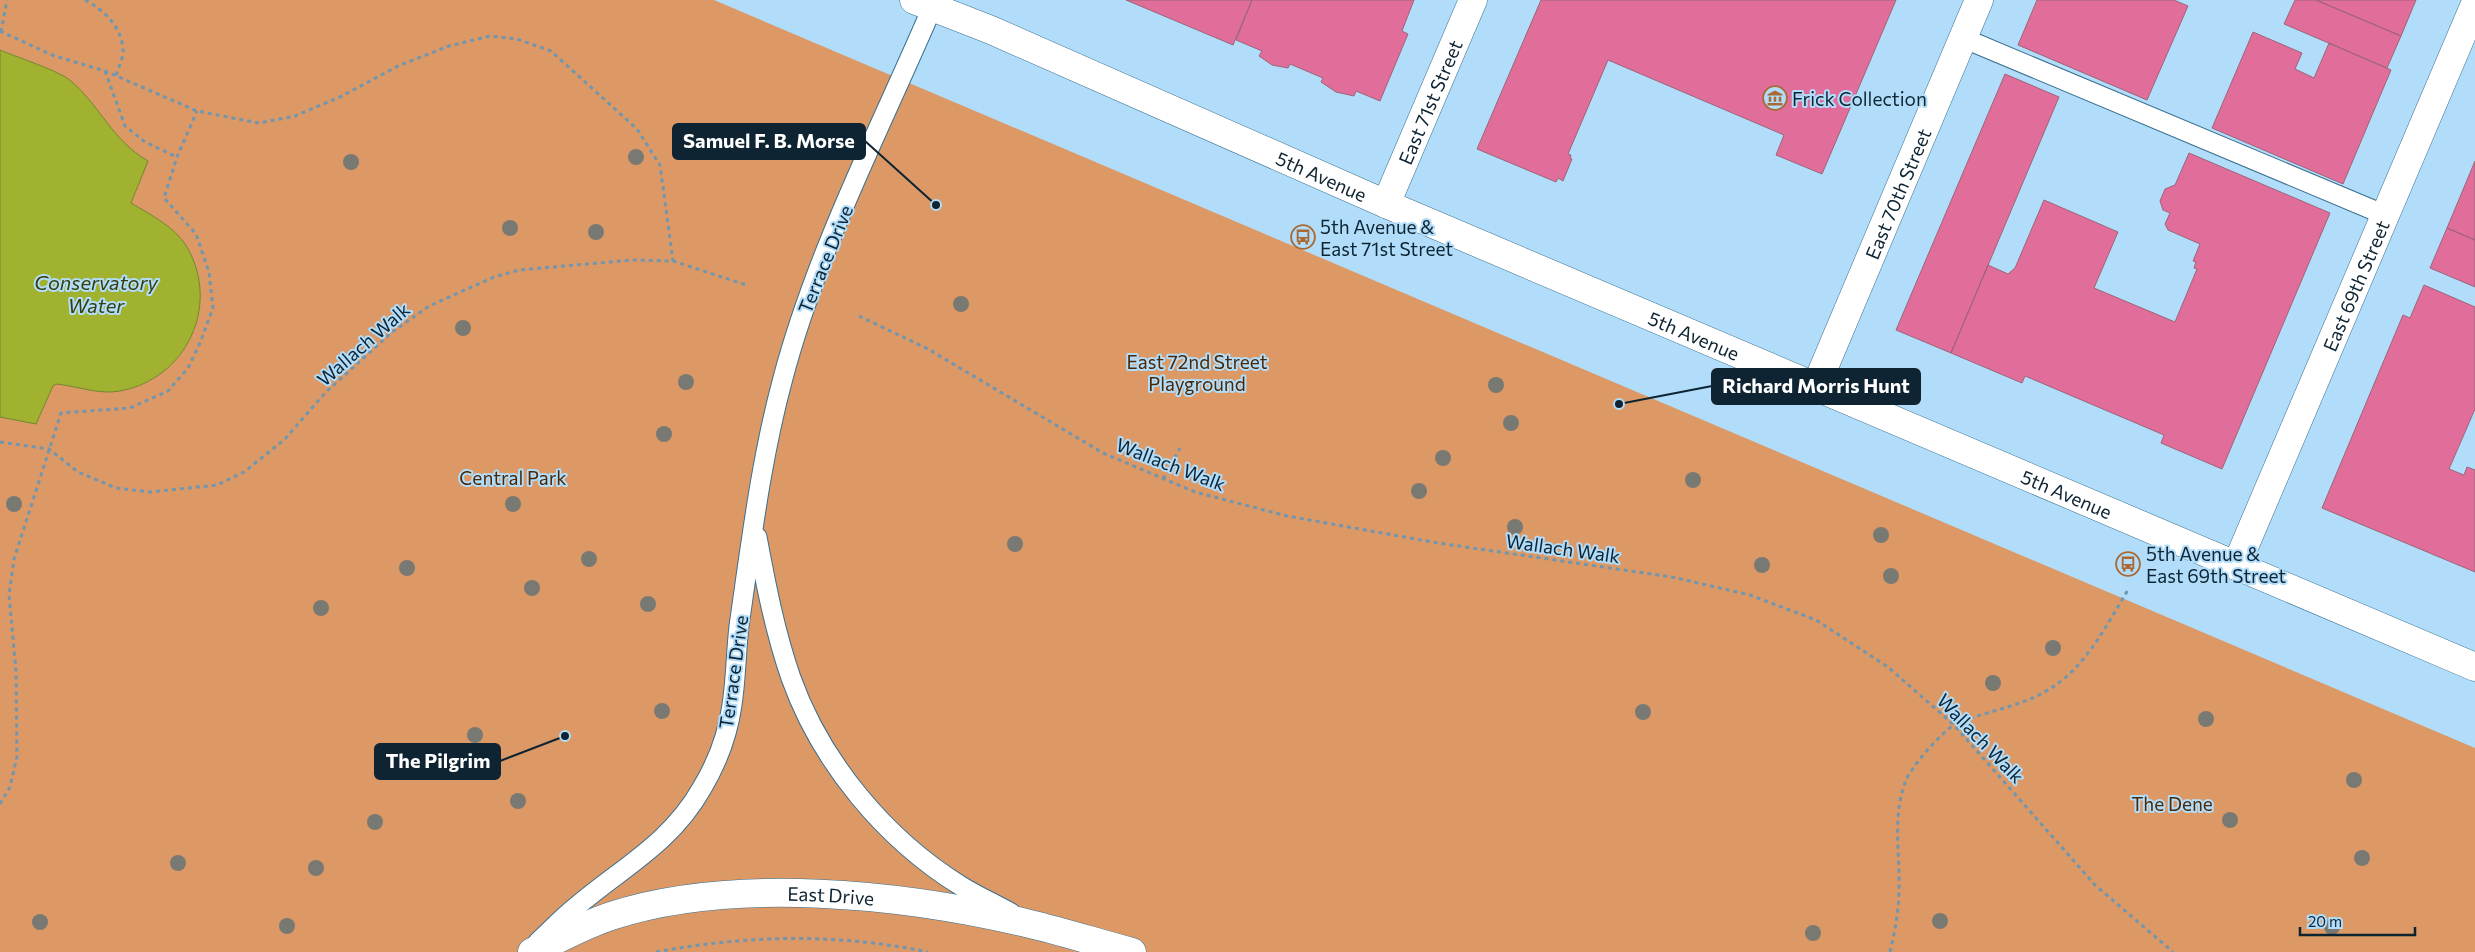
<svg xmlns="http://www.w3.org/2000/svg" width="2475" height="952" font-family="Commissioner,sans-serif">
  <rect width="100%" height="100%" fill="#b1ddfa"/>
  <path fill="#dc9966" d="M0,0H714L2475,748V952H0Z"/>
  <path fill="#a0b230" stroke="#748731" d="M0,50C16,57 60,71 71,81C101,107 112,140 148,161L131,203C151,215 174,226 187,247C221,306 186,379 120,391C99,395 77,386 56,384L53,386L36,424L0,417Z"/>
  <path fill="#e06d9a" stroke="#9d6579" d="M1126,0H1252L1233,45Z
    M1252,0H1414L1402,31L1408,34L1380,101L1356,91L1354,96L1336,92L1321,82L1323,78L1290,64L1288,68L1272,65L1259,56L1262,51L1236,40Z
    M1541,0H1896L1822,174L1776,155L1784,135L1608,60L1568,154L1571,155L1570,158L1572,159L1563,181L1558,178L1556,182L1477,149Z
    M2037,0H2174L2188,6L2147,100L2018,45Z
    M2295,0H2316L2401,36L2387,68L2284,24Z
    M2316,0H2416L2401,36Z
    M2253,32L2302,53L2295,69L2314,78L2329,43L2391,70L2343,184L2212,128Z
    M2005,74L2059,97L1951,353L1896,330Z
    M2189,153L2330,213L2222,469L2161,443L2164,435L2025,376L2022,383L1951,353L1988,265L2008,274L2015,268L2044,200L2118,232L2094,288L2175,322L2197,269L2194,268L2196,262L2193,261L2200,244L2168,230L2165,224L2170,213L2163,210L2160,201L2165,189L2175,185Z
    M2475,161V240L2447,228Z
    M2447,228L2475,240V287L2430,268Z
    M2424,285L2475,307V409L2449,469L2464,475L2467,467L2475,470V572L2322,508L2403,315L2410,318Z"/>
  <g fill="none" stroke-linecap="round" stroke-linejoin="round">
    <g stroke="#3a6f8f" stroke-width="21">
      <path id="lane" d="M1963,38L2385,215
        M757,537C766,585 775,632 791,678C821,762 885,839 961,886C977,896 995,904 1011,913
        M538,942C551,930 563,917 577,906C623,867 671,843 702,788C717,763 728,733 732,705C736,679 736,652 739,626C751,543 761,459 783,378C817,250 880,129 932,8"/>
    </g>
    <g stroke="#3a6f8f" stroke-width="29">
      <g id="street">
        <path id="s1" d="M1386,204L1473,0"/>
        <path id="s2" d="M1816,386L1979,0"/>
        <path id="s3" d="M2236,566L2475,4"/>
        <path id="s4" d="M532,952C558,939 584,925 611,916C734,876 905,894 1030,924C1064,932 1098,943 1132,952"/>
      </g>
    </g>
    <g stroke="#3a6f8f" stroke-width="29">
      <g id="secondary">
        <path id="s5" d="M914,0L991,30L1386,204L2475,667"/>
      </g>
    </g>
    <path stroke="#7296ad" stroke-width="3" stroke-dasharray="4 4" stroke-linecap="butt" d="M85,0C104,10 121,26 123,49C124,57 118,68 116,76
      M0,31L52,55L105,71L197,111L259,123L295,116L342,96L398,66L449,46L490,36L517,39L551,51L637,129L660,165L673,261
      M1,32L7,0
      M105,71L125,126L145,142L177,157
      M859,316L928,349L1103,453L1195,492L1287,516L1438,543L1672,577L1750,595L1816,620L1888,667L1954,725L2095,885L2173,952
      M0,442L49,449L78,472L116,488L150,492L217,485L244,472L285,439L325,393L391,333L429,306L494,277L519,270L632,260L673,261L746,285
      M1163,479L1180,448
      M0,804L10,787L17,757L16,671L9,595L14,559L61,413L130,408L168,391L188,368L200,343L213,308L209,272L196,234L164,198L177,157L197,111
      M656,952C748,935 836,933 928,952
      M1890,952C1895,931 1899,910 1899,888C1900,851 1892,816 1906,780C1912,766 1943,730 1956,724C1995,707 2032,707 2067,676C2093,653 2110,619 2128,590"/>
    <use href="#lane" stroke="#fff" stroke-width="19"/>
    <use href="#street" stroke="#fff" stroke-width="28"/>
    <use href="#secondary" stroke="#fff" stroke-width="28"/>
  </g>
  <g fill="#797973">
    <circle cx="636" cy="157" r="8"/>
    <circle cx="351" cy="162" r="8"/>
    <circle cx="510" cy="228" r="8"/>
    <circle cx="596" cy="232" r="8"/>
    <circle cx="961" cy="304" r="8"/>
    <circle cx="463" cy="328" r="8"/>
    <circle cx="686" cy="382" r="8"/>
    <circle cx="1496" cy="385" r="8"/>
    <circle cx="1511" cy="423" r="8"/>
    <circle cx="664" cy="434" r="8"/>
    <circle cx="1443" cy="458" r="8"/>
    <circle cx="1693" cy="480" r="8"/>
    <circle cx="1419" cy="491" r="8"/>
    <circle cx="14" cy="504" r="8"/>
    <circle cx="513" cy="504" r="8"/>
    <circle cx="1515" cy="527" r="8"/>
    <circle cx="1881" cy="535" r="8"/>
    <circle cx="1015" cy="544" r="8"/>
    <circle cx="589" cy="559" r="8"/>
    <circle cx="1762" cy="565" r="8"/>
    <circle cx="407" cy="568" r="8"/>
    <circle cx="1891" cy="576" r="8"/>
    <circle cx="532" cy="588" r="8"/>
    <circle cx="648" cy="604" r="8"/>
    <circle cx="321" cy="608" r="8"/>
    <circle cx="2053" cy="648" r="8"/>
    <circle cx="1993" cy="683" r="8"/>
    <circle cx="662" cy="711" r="8"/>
    <circle cx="1643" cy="712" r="8"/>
    <circle cx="2206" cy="719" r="8"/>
    <circle cx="475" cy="735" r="8"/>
    <circle cx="2354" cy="780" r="8"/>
    <circle cx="518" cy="801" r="8"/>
    <circle cx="2230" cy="820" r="8"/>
    <circle cx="375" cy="822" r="8"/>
    <circle cx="2362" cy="858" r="8"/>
    <circle cx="178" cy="863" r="8"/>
    <circle cx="316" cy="868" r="8"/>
    <circle cx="1940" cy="921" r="8"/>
    <circle cx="40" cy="922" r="8"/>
    <circle cx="287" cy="926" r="8"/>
    <circle cx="2332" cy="927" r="8"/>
    <circle cx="1813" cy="933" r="8"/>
  </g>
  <defs>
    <g id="museum-ring" transform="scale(1.25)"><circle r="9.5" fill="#b1ddfa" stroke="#aa6934" stroke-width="1.5"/><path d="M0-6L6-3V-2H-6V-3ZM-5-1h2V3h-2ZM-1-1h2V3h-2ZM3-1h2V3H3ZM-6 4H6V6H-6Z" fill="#aa6934"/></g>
    <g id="bus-ring" transform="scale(1.25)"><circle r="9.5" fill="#b1ddfa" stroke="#aa6934" stroke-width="1.5"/><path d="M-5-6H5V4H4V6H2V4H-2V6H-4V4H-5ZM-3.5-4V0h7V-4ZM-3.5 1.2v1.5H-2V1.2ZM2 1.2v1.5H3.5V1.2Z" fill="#aa6934"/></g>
  </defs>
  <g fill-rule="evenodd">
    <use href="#museum-ring" x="1775" y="98"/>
    <use href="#bus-ring" x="1303" y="237"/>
    <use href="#bus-ring" x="2128" y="564"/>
  </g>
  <g text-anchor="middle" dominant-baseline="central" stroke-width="4" stroke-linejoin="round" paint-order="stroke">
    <g font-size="19" fill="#0e2432" stroke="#b1ddfa" text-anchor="start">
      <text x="1792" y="98">Frick Collection</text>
      <text x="1320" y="226">5th Avenue &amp;<tspan x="1320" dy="22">East 71st Street</tspan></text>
      <text x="2146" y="553">5th Avenue &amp;<tspan x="2146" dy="22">East 69th Street</tspan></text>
    </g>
    <g font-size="19" fill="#0e2432" stroke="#b1ddfa">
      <text stroke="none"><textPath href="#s1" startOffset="111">East 71st Street</textPath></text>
      <text stroke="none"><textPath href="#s5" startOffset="444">5th Avenue</textPath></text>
      <text stroke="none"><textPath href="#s2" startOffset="209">East 70th Street</textPath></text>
      <text transform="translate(825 259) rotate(-68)">Terrace Drive</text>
      <text stroke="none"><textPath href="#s3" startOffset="305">East 69th Street</textPath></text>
      <text stroke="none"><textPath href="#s5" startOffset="849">5th Avenue</textPath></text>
      <text transform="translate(363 344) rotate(-41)">Wallach Walk</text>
      <text transform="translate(1171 464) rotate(21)">Wallach Walk</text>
      <text stroke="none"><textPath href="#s5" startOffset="1254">5th Avenue</textPath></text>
      <text transform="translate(1563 548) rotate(8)">Wallach Walk</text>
      <text transform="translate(733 672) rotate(-82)">Terrace Drive</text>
      <text transform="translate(1981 738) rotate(46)">Wallach Walk</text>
      <text stroke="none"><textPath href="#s4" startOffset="309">East Drive</textPath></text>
    </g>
    <g font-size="19" fill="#4c2704" stroke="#b1ddfa">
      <text x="1197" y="361">East 72nd Street<tspan x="1197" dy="22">Playground</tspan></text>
      <text x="513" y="477">Central Park</text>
      <text x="2172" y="803">The Dene</text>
    </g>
    <g font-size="20" font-style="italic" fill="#373e0a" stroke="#b1ddfa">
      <text x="96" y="282">Conservatory<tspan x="96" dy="23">Water</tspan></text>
    </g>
  </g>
  <path fill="none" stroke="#0e2432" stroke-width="2" d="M936 205L865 141M1619 404L1712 386M565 736L500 761"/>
  <g fill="#0e2432" stroke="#b1ddfa" stroke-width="2">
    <circle cx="936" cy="205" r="5"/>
    <circle cx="1619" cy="404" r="5"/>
    <circle cx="565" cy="736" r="5"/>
  </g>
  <g fill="#0e2432" stroke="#0e2432" stroke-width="2">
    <rect x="673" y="124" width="192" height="35" rx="5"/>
    <rect x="1712" y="369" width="208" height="35" rx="5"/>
    <rect x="375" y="744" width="125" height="35" rx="5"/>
  </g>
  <g font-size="20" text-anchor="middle" font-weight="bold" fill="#fff">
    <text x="769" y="148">Samuel F. B. Morse</text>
    <text x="1816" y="393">Richard Morris Hunt</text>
    <text x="438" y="768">The Pilgrim</text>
  </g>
  <path d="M2300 927v8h115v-8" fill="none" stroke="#0e2432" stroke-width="2.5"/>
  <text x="2308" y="927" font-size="15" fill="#0e2432" stroke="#b1ddfa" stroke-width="4" paint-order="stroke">20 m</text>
</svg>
